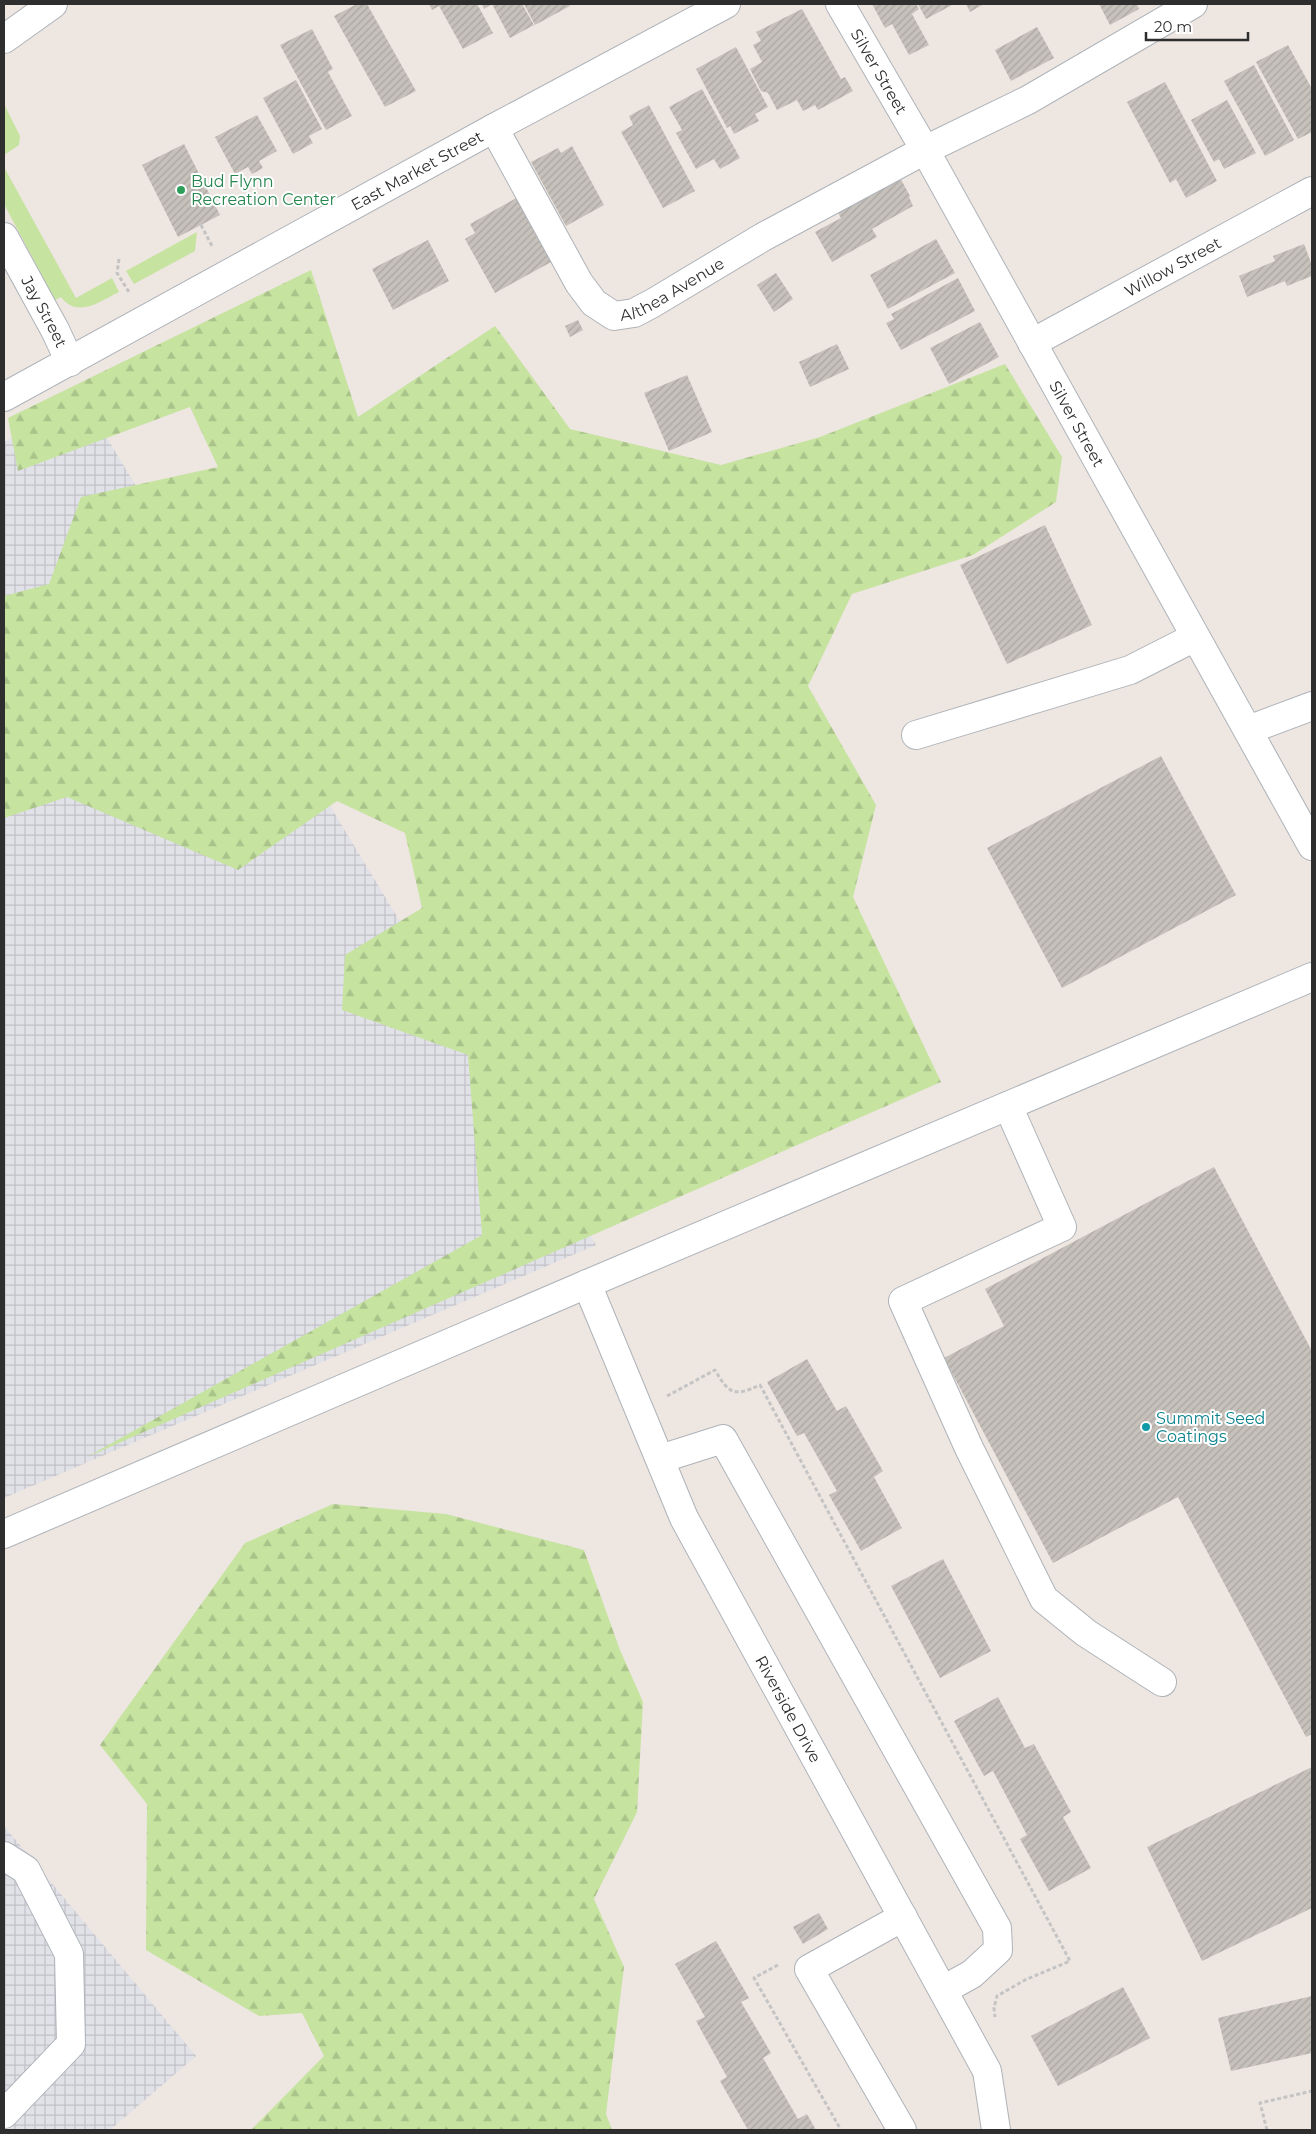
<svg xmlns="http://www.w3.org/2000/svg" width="1316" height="2134" font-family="Montserrat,sans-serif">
  <defs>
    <pattern id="industrial-grid" width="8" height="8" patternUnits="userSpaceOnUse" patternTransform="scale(1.25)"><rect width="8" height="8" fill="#e1e1e8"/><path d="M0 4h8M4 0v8" fill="none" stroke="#c1c1c7"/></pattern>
    <pattern id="forest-firs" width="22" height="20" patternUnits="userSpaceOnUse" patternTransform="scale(1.25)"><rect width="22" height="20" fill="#c6e3a0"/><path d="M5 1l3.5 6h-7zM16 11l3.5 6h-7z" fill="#aac38a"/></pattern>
    <pattern id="building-hatch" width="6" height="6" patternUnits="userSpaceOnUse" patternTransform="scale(1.25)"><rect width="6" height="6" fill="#c7c1bc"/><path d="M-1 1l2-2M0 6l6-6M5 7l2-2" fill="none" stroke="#aba6a2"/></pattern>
  </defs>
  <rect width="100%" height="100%" fill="#eee6e1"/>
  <path fill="url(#industrial-grid)" d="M84,400L596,1245L4,1498V442Z
    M4,1826L196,2056L110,2130H4Z"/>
  <path fill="#c6e3a0" d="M4,104L20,136L19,145L4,155Z
    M4,167L76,298L112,278L119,292C100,301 78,319 61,297L55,300L4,204Z
    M197,232L195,251L134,284L126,271Z"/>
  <path fill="url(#forest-firs)" d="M311,270L358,417L495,326L570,429L721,465L820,437L1005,364L1062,457L1056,502L973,555L852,594L808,686L876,805L853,897L941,1082L87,1457L482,1235L468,1055L342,1010L345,955L422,908L405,833L337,801L238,870L67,797L4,818V596L49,584L81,497L218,467L190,407L18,471L8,418Z
    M333,1504L446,1514L584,1550L620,1650L643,1702L637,1812L594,1899L624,1967L606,2114L612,2130H251L324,2056L302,2013L259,2016L146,1950L147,1804L100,1745L245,1543Z"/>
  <path fill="url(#building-hatch)" d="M357,4H367L416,91L385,107L334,16Z
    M429,4H477L493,33L463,49L439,6L432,10Z
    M482,4H522L534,25L510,38L492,4L484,9Z
    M524,4H569L570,6L535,25Z
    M872,4H916L919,9L912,14L929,45L909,55L892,24L885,28Z
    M918,4H954L926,19Z
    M966,4H984L970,12Z
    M1099,4H1137L1139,9L1110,25Z
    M802,9L841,79L845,77L853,91L818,110L815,105L803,111L797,100L777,110L768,93L761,91L750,69L762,62L753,45L761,41L756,32Z
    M1037,27L1054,58L1011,81L995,50Z
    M312,29L333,69L328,72L352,116L326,130L280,45Z
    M1288,45L1312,89V132L1298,139L1256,62Z
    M736,47L768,107L755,114L759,121L734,134L730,126L727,128L696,69Z
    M1254,65L1294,140L1265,156L1224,81Z
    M296,80L322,129L309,136L313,143L293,154L263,98Z
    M1165,82L1217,181L1186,198L1176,179L1170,183L1127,102Z
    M702,89L740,158L720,169L714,159L696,169L676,133L682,130L669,107Z
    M1227,100L1256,153L1224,169L1219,159L1214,162L1191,120Z
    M649,105L695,191L663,208L621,132L633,125L629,116Z
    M257,115L277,151L259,161L263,168L252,174L248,167L235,174L215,137Z
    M184,144L220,215L178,237L142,165Z
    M572,146L604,205L566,226L531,162L558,148L561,153Z
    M898,174L910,196L909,197L913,206L872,229L877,237L832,262L815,232L841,218L836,209Z
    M518,197L553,261L495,293L465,239L475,233L470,224Z
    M936,239L955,273L888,309L870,275Z
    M428,240L449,281L393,310L372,269Z
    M1304,244L1312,265V276L1287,286L1285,281L1247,297L1239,276L1275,261L1273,256Z
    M776,273L793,299L774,312L757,285Z
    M958,278L975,311L901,350L886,323L894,319L891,314Z
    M578,320L583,330L570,337L565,326Z
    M980,322L999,357L949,384L930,348Z
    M837,344L849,369L810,387L799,362Z
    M687,375L712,432L669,451L644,393Z
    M1045,525L1092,625L1007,664L960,565Z
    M1161,756L1236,895L1062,988L987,848Z
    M1214,1167L1312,1351V1734L1306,1737L1178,1497L1053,1563L944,1358L1004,1326L985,1289Z
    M807,1359L837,1411L846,1406L883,1471L874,1477L902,1528L861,1551L829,1495L837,1491L804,1433L797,1436L767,1382Z
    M943,1559L991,1651L940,1678L891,1586Z
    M998,1697L1025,1748L1034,1744L1071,1812L1063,1817L1091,1868L1049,1891L1020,1839L1027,1835L993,1771L984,1776L954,1721Z
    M1312,1767V1908L1202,1961L1147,1847Z
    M819,1913L828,1929L803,1944L793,1927Z
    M716,1941L749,1998L741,2002L771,2053L763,2058L798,2119L807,2114L816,2130H748L720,2081L727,2077L696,2021L705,2017L675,1964Z
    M1123,1987L1150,2038L1058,2086L1031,2036Z
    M1312,1996V2053L1231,2071L1218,2018Z"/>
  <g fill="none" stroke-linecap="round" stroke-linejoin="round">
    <g stroke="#aeb3b9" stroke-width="30">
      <g id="minor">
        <path id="s1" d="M840,4L925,150L1312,846"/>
        <path d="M4,39L53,4"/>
        <path id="s2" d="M494,128L579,283L594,303L614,316L634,313L653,303L763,237L925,150L1028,100L1193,4"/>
        <path id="s3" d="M4,237L55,330L70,362"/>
        <path id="s4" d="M1032,343L1312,191"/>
        <path id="s5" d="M4,397L494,128L726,4"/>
        <path d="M1248,730L1312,706"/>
        <path d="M916,735L1130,670L1195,637"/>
        <path d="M1008,1106L1062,1227L903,1301L969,1448L1044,1599L1086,1633L1162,1682"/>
        <path id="s6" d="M587,1284L684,1518L987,2071L996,2130"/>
        <path d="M660,1459L723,1439L997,1928L998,1950L972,1974L943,1990"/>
        <path d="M4,1534L587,1284L1312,977"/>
        <path d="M4,1856L26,1870L69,1954L71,2044L4,2114"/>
        <path d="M902,2130L809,1969L903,1917"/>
      </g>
    </g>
    <path stroke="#c4c4c4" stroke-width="3" stroke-dasharray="4 2.5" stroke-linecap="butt" d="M201,225L212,246
      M119,259L117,273L129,292
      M667,1396L715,1370C729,1394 734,1397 760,1385L1070,1961L1025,1980L997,1996L994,2008L995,2017
      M778,1965L754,1978L841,2130
      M1267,2130L1260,2103L1312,2091"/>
    <use href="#minor" stroke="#fff" stroke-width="28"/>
  </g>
  <circle fill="#2e9e5b" stroke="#fff" stroke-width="2" cx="181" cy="190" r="5"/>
  <circle fill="#0f9aa8" stroke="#fff" stroke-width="2" cx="1146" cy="1427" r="5"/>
  <g text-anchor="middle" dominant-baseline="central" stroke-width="4" stroke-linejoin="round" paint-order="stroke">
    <g font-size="16" fill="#2e2e2e" stroke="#fff">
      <text stroke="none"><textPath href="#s1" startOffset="78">Silver Street</textPath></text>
      <text stroke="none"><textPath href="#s5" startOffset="471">East Market Street</textPath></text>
      <text stroke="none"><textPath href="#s4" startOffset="160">Willow Street</textPath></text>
      <text stroke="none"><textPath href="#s2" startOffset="290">Althea Avenue</textPath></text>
      <text stroke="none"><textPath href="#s3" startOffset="85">Jay Street</textPath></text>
      <text stroke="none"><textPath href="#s1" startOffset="482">Silver Street</textPath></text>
      <text stroke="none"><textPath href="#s6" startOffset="471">Riverside Drive</textPath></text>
    </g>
    <g font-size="16" fill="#27864d" stroke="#fff" text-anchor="start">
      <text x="191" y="181">Bud Flynn<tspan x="191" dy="18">Recreation Center</tspan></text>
    </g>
    <g font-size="16" fill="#0d838f" stroke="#fff" text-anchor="start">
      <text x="1156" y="1418">Summit Seed<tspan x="1156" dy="18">Coatings</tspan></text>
    </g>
  </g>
  <rect width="1316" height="2134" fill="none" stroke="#2e2e2e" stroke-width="10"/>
  <path d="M1146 32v8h102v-8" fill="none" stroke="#2e2e2e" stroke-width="2.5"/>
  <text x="1154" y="32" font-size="15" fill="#2e2e2e" stroke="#ffffff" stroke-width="4" paint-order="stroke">20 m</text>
</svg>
